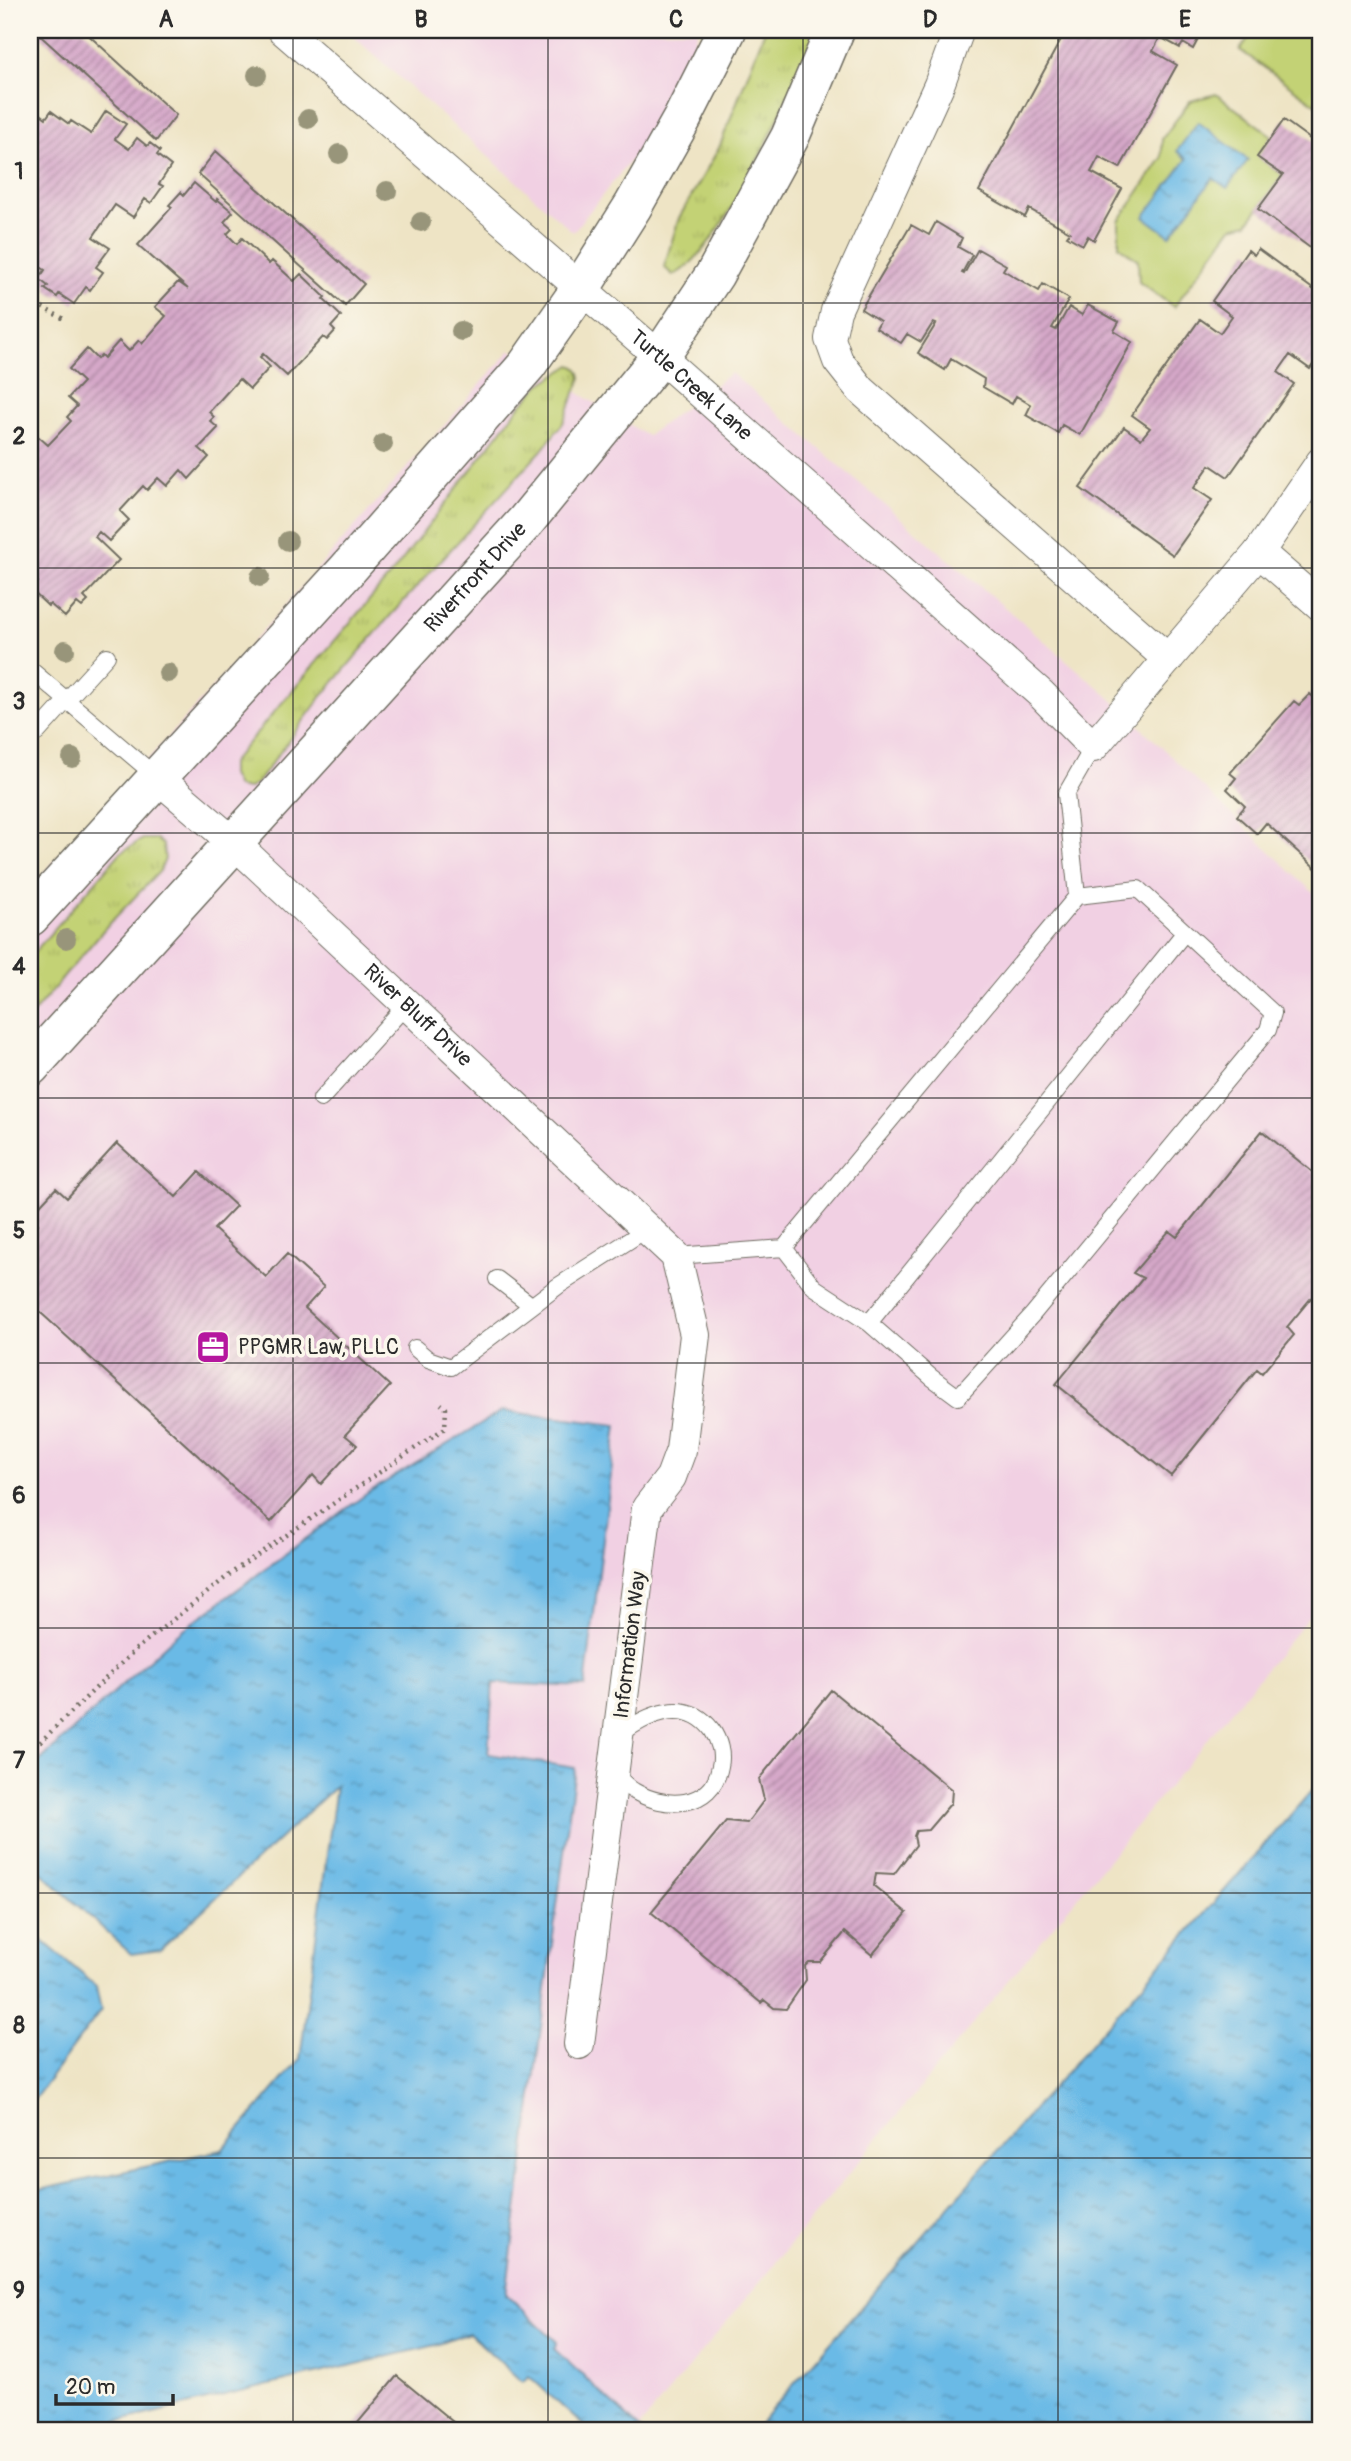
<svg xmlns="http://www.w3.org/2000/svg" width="1351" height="2461" font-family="Pangolin,sans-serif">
  <defs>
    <pattern id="grass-tufts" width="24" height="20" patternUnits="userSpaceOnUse" patternTransform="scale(1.75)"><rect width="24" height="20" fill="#c3d274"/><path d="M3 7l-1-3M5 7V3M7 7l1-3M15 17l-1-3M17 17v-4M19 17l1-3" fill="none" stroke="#a8b465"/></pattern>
    <pattern id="water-ripples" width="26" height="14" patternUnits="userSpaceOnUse" patternTransform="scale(1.75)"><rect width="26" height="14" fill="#6bbae6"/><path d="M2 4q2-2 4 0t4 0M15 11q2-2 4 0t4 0" fill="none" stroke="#5897bb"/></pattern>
    <pattern id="building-hatch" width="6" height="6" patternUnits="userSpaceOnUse" patternTransform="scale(1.75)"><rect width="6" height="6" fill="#d6a8c9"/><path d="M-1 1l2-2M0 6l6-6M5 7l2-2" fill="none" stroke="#ae89a3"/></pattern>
  </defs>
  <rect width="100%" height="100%" fill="#fbf7ec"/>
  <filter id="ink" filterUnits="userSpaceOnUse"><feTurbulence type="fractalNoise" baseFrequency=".0143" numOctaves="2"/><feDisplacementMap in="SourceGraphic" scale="14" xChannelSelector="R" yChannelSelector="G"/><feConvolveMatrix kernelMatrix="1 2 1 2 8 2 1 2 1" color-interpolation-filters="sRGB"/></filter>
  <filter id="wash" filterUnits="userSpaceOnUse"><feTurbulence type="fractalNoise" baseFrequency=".00686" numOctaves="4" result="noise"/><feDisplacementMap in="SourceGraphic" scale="28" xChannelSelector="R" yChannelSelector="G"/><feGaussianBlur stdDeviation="1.57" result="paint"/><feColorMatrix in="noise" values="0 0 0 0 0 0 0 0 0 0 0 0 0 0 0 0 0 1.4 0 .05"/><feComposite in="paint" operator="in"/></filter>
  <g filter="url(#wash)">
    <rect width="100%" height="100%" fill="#eee4c5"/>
    <path fill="#f1d0e3" d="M346,30H698L689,60L638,151L573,232Z
      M511,350L647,436L731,373L1107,695L1321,900V1602L639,2428L553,2348L557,2341L506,2294L575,1768L487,1755L493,1682L617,1425L502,1411L369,1492L176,1635L30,1770V888L191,712Z"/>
    <path fill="url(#grass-tufts)" stroke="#777e50" stroke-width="2" d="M765,30H818C794,82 723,256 673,275L664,267L679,218L719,148Z
      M571,365C578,367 580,371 581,378L563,423L541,451L390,616L322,696L257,783L248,789L237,787L231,775V763L393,572L519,407L540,385Z
      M143,839H156L163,845L165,859L160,871L106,927L30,1017V957L120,853Z"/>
    <path fill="#c3d274" stroke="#777e50" stroke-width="2" d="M1254,30H1321V108L1240,50Z
      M1216,94L1272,136L1258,157L1283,175L1248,223L1232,227L1174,307L1139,282L1138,260L1119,246V221L1162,158V139L1190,101Z"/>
    <path fill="url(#water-ripples)" stroke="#4b7288" stroke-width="2" d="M1198,122L1248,160L1227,188L1213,178L1170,236L1144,217L1187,159L1177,151Z
      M502,1411L617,1425L585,1687L493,1683L488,1754L575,1768L506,2294L557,2342L554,2349L642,2431H589L529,2376L522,2382L469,2333L436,2345L78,2431H30V2192L222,2150L300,2059L336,1786L160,1950L131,1954L30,1862V1770L176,1635L369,1492Z
      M1321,1780V2431H753Z
      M30,1930L96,1986L101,2010L30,2105Z"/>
    <g id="blocks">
      <path fill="url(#building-hatch)" d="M34,30H83L176,115L156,141Z
        M1066,30H1203L1193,49L1183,43L1180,48L1160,37L1153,51L1177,65L1120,168L1099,157L1091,172L1122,189L1094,240L1088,236L1083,245L1067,236L1070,232L1029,209L1025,217L979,191Z
        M30,106L46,118L51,111L69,124L71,121L91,134L106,111L126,124L115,139L129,149L137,138L147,146L150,143L160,151L157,155L171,166L159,184L163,186L151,203L145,199L133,217L115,205L93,237L110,248L96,267L103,272L90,290L86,287L74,304L59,294L57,297L45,289L48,286L39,279L45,270L30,260Z
        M1284,120L1321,147V256L1258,209L1283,175L1257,157Z
        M216,151L364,284L345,306L198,174Z
        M194,183L216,202L217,199L233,212L224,222L232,229L227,234L237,244L242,238L269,264L272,261L294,281L301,274L325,297L323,299L341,316L331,327L335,331L327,340L323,337L287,376L263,354L260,357L270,367L250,389L239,379L209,412L214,417L210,421L218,428L199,448L209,457L189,479L181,470L167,486L158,478L147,490L143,486L120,511L129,520L109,541L99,532L95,537L119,560L84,597L88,601L82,607L77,603L65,617L50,604L48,606L31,590L38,582L30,574L33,567L30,565V446L39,437L48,445L71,421L67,417L77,406L68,398L83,382L69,369L87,349L97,359L101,355L104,358L119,341L129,351L139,340L142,344L166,316L155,307L178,282L188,289L138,245L172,207L169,205L181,192L184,195Z
        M936,222L962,238L958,247L972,255L962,273L964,274L978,249L1006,265L1003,270L1039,291L1043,284L1069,299L1052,328L1056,330L1069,307L1082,315L1088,305L1119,322L1114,331L1132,342L1080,435L1062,425L1058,433L1026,415L1031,405L1016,396L1012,404L983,387L984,379L951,359L945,370L918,353L936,324L933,323L921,342L907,334L901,343L876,328L880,321L861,309L911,225L929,235Z
        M1258,249L1321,295V353L1310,369L1290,355L1278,372L1294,384L1228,477L1210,465L1194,488L1212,500L1173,555L1080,488L1124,427L1141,439L1150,428L1132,415L1200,319L1220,333L1232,316L1212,301L1248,250L1254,255Z
        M1310,694L1321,704V873L1266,823L1257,834L1237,816L1245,806L1227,789L1236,778L1230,773L1294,701L1299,705Z
        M1262,1131L1321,1179V1286L1287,1327L1294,1335L1262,1373L1257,1369L1171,1476L1056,1384L1143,1278L1133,1273L1169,1231L1177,1237Z
        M117,1143L176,1197L199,1172L236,1206L214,1229L266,1277L287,1254L324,1287L305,1308L390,1386L345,1435L357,1445L321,1484L313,1475L271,1522L30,1303V1233L38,1224L30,1216L56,1188L67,1198Z
        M831,1690L952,1790L951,1803L928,1830L916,1831L914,1836L916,1845L894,1874L876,1873L874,1886L907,1913L872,1955L845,1932L820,1962H809L805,1966L806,1980L786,2009L774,2008L764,2000L761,2003L651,1912L726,1821L747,1823L764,1800L759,1779Z
        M397,2376L464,2431H351Z"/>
    </g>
  </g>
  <g filter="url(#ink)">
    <use href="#blocks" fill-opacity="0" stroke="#6f6c61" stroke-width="2"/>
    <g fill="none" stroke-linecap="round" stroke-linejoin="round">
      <g stroke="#6f6c61" stroke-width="18">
        <path id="service" d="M30,669L158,778
          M37,733L107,656
          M1077,896L1138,889L1273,1013L1268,1030L1033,1314L958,1397L931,1377L869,1323L814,1287L784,1248L1077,896L1066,794L1093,747
          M321,1099L407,1004
          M676,1256L784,1248
          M497,1279L531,1305
          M869,1323L1185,932
          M415,1348L428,1359L451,1367L558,1286L647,1229
          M613,1773C620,1778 626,1787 634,1791C664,1809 712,1810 720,1766C723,1754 719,1740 712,1730C686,1696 647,1714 618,1736"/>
      </g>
      <g stroke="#6f6c61" stroke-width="32">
        <g id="minor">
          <path id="s1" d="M283,30L660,357L1041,694L1093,747L1259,552"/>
          <path d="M959,30L939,85L836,311L830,339L838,361L861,390L1168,659"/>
          <path d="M1321,462L1259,552L1321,606"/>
          <path id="s2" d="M158,778L233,842L676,1256L695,1335L681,1450L671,1477L647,1508L579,2044"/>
        </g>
      </g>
      <g stroke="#6f6c61" stroke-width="41">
        <g id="tertiary">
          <path d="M30,917L347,570L527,365L581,288L633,206L682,119L727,30"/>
          <path id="s3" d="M30,1067L526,521L660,357L715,274L790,137L835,30"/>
        </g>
      </g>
      <path stroke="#6f6c61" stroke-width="4.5" stroke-dasharray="2 5" stroke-linecap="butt" d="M30,301L66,320
        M30,1752L136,1649L238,1568L445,1428L446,1408L441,1404"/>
      <use href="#service" stroke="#fff" stroke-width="16"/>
      <use href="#minor" stroke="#fff" stroke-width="30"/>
      <use href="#tertiary" stroke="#fff" stroke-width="38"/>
    </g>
    <g fill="#98957a">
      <circle cx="257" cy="75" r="10"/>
      <circle cx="308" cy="119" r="10"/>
      <circle cx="339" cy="154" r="10"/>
      <circle cx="387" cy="191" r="10"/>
      <circle cx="421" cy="222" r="10"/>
      <circle cx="461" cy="331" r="10"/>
      <circle cx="383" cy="444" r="10"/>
      <circle cx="288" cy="541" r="10"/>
      <circle cx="260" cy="577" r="10"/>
      <circle cx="65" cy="650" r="10"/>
      <circle cx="168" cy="673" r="10"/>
      <circle cx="72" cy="758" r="10"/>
      <circle cx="66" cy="939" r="10"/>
    </g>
  </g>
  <path fill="none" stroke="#2b2b2b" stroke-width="2" stroke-opacity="0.55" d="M293,30V2431M548,30V2431M803,30V2431M1058,30V2431M30,303H1321M30,568H1321M30,833H1321M30,1098H1321M30,1363H1321M30,1628H1321M30,1893H1321M30,2158H1321"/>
  <defs>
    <g id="office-square" transform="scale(1.75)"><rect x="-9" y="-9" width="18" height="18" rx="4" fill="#b5179e" stroke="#fbf7ec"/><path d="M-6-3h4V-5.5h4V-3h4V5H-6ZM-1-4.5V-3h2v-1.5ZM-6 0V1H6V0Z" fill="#fff"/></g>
  </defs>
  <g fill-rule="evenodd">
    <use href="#office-square" x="213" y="1347"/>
  </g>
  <g text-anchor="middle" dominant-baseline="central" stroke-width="7" stroke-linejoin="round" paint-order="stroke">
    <g font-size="21" fill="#2b2b2b" stroke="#fbf7ec">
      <text stroke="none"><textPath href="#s1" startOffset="541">Turtle Creek Lane</textPath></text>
      <text stroke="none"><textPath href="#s3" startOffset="662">Riverfront Drive</textPath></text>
      <text stroke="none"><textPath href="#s2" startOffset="352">River Bluff Drive</textPath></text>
      <text transform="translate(630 1645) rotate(-83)">Information Way</text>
    </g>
    <g font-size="21" fill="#2b2b2b" stroke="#fbf7ec" text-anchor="start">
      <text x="238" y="1347">PPGMR Law, PLLC</text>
    </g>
  </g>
  <rect width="1351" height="2461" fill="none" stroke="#fbf7ec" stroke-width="77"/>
  <path d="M56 2394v10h117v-10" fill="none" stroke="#2b2b2b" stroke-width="3.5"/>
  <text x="66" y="2394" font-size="21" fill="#2b2b2b" stroke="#fbf7ec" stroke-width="5" paint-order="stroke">20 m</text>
  <rect x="38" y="38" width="1274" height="2384" fill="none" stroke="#2b2b2b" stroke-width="2.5"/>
  <g font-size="23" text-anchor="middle" font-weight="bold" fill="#2b2b2b">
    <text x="166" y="27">A</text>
    <text x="421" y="27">B</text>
    <text x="676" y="27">C</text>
    <text x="930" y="27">D</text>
    <text x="1185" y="27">E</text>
    <text x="19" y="179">1</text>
    <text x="19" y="444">2</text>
    <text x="19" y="709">3</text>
    <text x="19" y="974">4</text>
    <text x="19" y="1238">5</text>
    <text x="19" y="1503">6</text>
    <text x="19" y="1768">7</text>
    <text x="19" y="2033">8</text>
    <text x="19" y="2298">9</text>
  </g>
</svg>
